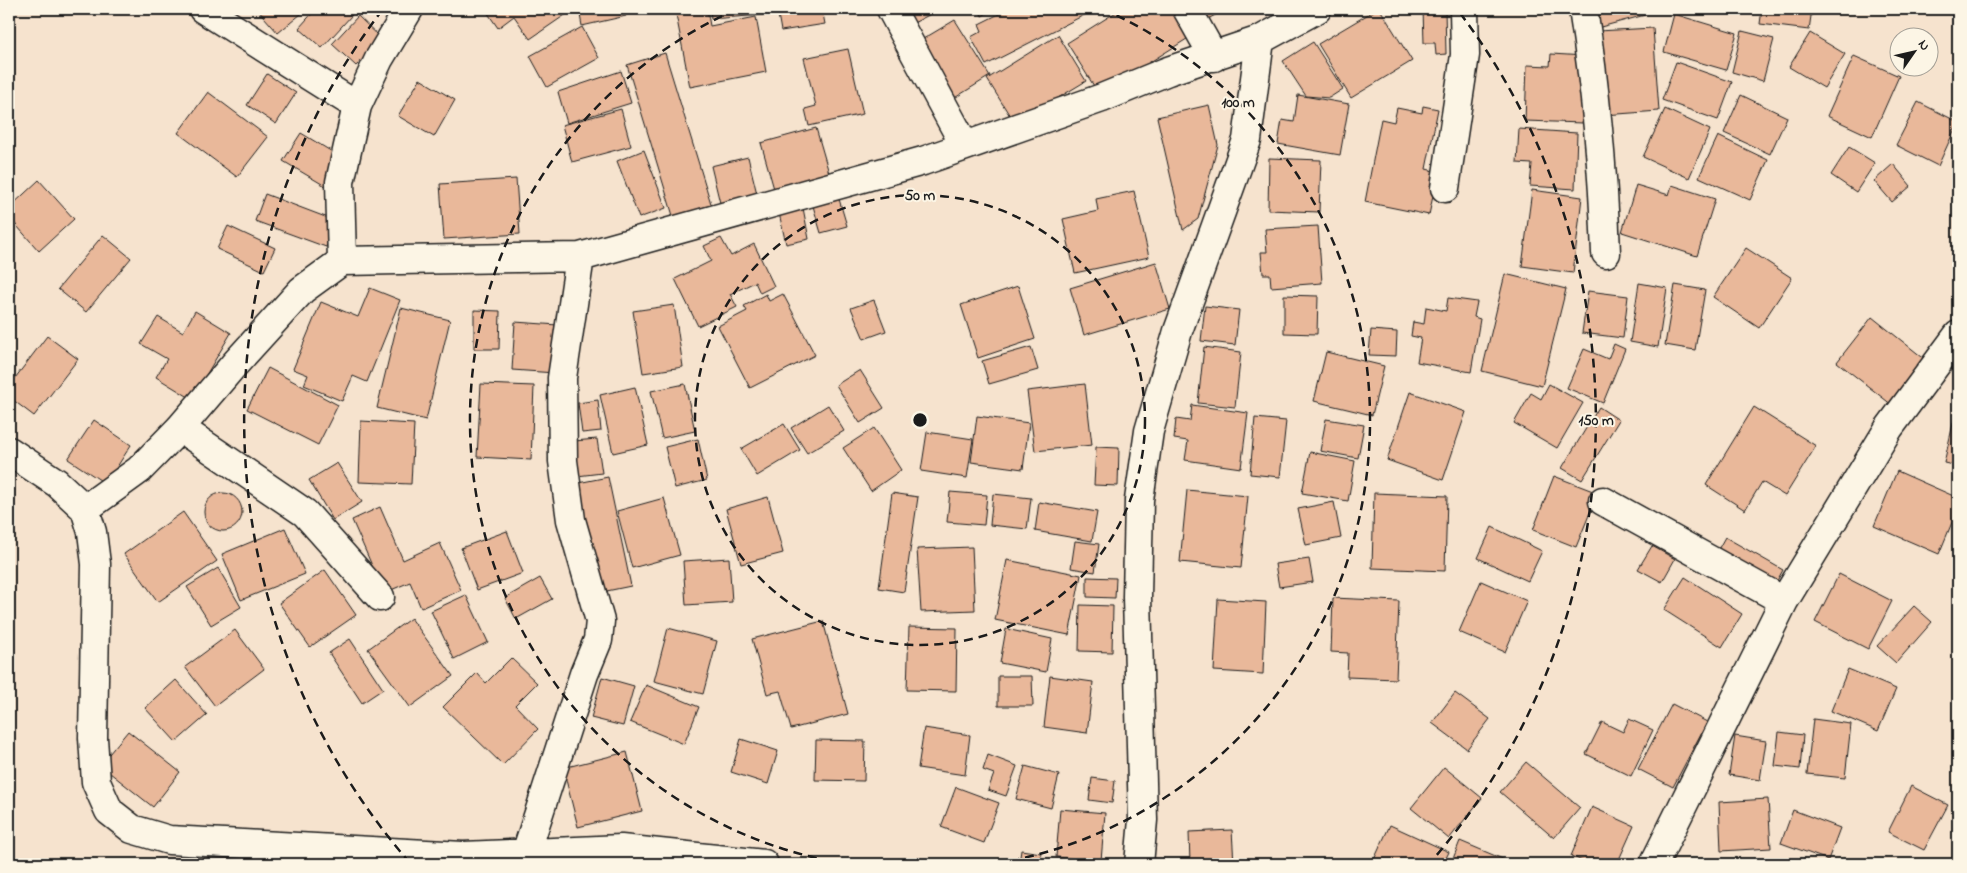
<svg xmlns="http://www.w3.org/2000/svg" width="1967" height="873" font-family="'Indie Flower',sans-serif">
  <rect width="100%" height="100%" fill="#f6e3ce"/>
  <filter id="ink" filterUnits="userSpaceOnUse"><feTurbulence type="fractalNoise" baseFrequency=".02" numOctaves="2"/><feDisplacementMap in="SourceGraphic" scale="10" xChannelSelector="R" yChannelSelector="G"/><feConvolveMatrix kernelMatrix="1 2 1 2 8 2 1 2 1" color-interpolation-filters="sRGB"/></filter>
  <g filter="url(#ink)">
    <path fill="#e9b89a" stroke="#1c1c1c" d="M257,9H307L278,33Z
      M316,9H345L352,15L322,48L299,28Z
      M485,9H565L568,13L530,39L514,16L498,28Z
      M579,9H625L626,16L582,26Z
      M627,9H645L628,12Z
      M675,9H707L710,26L756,17L766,72L690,87Z
      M710,9H773L774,14L711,19Z
      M777,9H822L825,24L781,31Z
      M898,9H940L908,26Z
      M979,9H995L982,16Z
      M1009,9H1096L986,65L971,37L982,31L979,24Z
      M1121,9H1173L1190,37L1099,94L1067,43Z
      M1191,9H1215L1217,14L1199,24Z
      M1377,9H1380L1412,61L1351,98L1318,44Z
      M1423,9H1445L1446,54L1436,55L1435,43H1424Z
      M1592,9H1643L1645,15L1597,28Z
      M1762,9H1812L1809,30L1760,24Z
      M1674,14L1737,33L1726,70L1664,52Z
      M358,16L382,39L356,66L332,44Z
      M955,20L990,76L953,99L918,42Z
      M582,27L599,58L547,87L530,56Z
      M1653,28L1659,111L1604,115L1598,31Z
      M1742,31L1774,39L1763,81L1732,72Z
      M1810,33L1845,54L1824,88L1789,67Z
      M1058,35L1086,81L1015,124L987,79Z
      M1313,42L1343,89L1329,98L1306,96L1283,61Z
      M848,49L863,114L809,126L805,109L816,106L804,58Z
      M665,53L712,207L674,219L627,65Z
      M1551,54L1585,56L1583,123L1525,121L1527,65L1550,66Z
      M1854,56L1899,76L1872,137L1827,116Z
      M1676,62L1732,82L1718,120L1662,100Z
      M621,71L631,103L567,123L558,92Z
      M267,74L296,93L276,124L247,105Z
      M420,79L455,100L434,137L398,116Z
      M208,92L268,137L237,177L178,133Z
      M1298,95L1349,104L1340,155L1278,144L1282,120L1294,122Z
      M1741,95L1787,117L1770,154L1724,133Z
      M1918,102L1958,122L1938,166L1896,145Z
      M1209,105L1218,145L1198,219L1183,230L1157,117Z
      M1423,106L1438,109L1426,169L1438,172L1429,215L1365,202L1381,119L1394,122L1397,108L1422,113Z
      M621,109L631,146L572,162L562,125Z
      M1665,109L1710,130L1689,178L1643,157Z
      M816,128L829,173L774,189L761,143Z
      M1519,129L1577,133L1575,189L1530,186L1532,164L1517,163Z
      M301,133L344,159L327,187L283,161Z
      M1718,136L1768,160L1750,200L1699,177Z
      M1849,147L1875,163L1856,192L1831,175Z
      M644,150L666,208L639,218L617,161Z
      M748,157L757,194L720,203L711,166Z
      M1269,158L1321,160L1319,212L1268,210Z
      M1893,164L1911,186L1892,202L1874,181Z
      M516,179L520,234L444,239L440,184Z
      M39,180L74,219L39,251L9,217V208Z
      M1636,185L1669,195L1672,185L1715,199L1697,256L1622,232Z
      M1532,190L1582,197L1573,273L1522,266Z
      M1134,191L1149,257L1075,273L1063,219L1098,211L1096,199Z
      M265,194L336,221L326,247L255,221Z
      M839,199L847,226L821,233L813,206Z
      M803,208L809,239L786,244L779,213Z
      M228,226L275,248L264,271L217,249Z
      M1318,226L1322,283L1271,287L1270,274H1263L1261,252H1267L1265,229Z
      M103,235L131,258L86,312L58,289Z
      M721,238L731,256L754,244L774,286L760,293L755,282L730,294L737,307L698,326L675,279L711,261L704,246Z
      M1746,248L1792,278L1759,328L1713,297Z
      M1156,262L1170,309L1084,335L1070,288Z
      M1505,274L1566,289L1542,386L1482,371Z
      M1639,283L1667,288L1658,347L1630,342Z
      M1675,285L1705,290L1695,350L1665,345Z
      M1018,286L1035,339L978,358L961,305Z
      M370,288L400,300L367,382L353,376L342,401L304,385L308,375L293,369L321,302L358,317Z
      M1588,291L1628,296L1623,338L1582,333Z
      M766,294L769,301L783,294L815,355L750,388L718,326L747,311L744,306Z
      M1284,295L1318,296L1317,334L1284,333Z
      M1448,298L1477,302L1474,317L1480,319L1471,372L1417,362L1421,338L1411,336L1413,322L1424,324L1426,307L1446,311Z
      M874,300L886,331L864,339L851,308Z
      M674,305L683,367L643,373L633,311Z
      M1205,306L1239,310L1235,345L1201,341Z
      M401,308L450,320L426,420L377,408Z
      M474,310L500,311L499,349H474Z
      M195,311L231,333L192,399L156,377L167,359L141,344L158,317L183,332Z
      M1872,317L1927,361L1892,405L1837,362Z
      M515,322L558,325L555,373L512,370Z
      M1371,330L1397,332L1396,356L1369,355Z
      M47,336L78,359L34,416L9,397V386Z
      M1614,344L1625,349L1603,403L1567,388L1584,349L1608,359Z
      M1031,347L1038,370L989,384L982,361Z
      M1204,347L1241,352L1235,407L1198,403Z
      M1326,352L1384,366L1372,415L1314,401Z
      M268,368L338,405L318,445L247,409Z
      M860,370L884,408L860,423L836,385Z
      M481,384L534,386L531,460L477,457Z
      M685,384L695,431L662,438L651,391Z
      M1085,384L1092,445L1035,451L1027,391Z
      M1549,384L1583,403L1557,448L1514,423L1531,393L1541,399Z
      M635,387L648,445L613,453L600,395Z
      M1410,392L1466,412L1443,480L1387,460Z
      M598,400L601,431L582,433L578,403Z
      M1958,402V466L1944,463Z
      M828,405L844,431L807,453L791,428Z
      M1192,405L1248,413L1241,468L1185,460L1188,441L1174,439L1176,419L1190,421Z
      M1599,407L1619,420L1582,480L1562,468Z
      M1754,407L1816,446L1785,496L1762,482L1745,510L1706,485Z
      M977,416L1029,423L1023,469L971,462Z
      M1255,418L1286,421L1280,477L1250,474Z
      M1326,419L1364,425L1358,458L1320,451Z
      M94,420L131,445L106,484L68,459Z
      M361,421L414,424L411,484L359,482Z
      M784,424L800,450L757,476L741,449Z
      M874,428L901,470L871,491L843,448Z
      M927,432L973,439L967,478L921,471Z
      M597,439L602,473L577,476L574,441Z
      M698,439L707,480L675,488L665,447Z
      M1096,447L1119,448L1118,486L1094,485Z
      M1310,452L1355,461L1348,501L1302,493Z
      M337,463L362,502L333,520L309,480Z
      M1897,471L1958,498V508L1939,554L1874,526Z
      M1554,476L1598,493L1576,547L1533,530Z
      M608,477L631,586L597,593L573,484Z
      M1187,490L1248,496L1241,568L1180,562Z
      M950,492L987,495L984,525L947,522Z
      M892,493L918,497L904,592L879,588Z
      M1374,493L1447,496L1445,571L1372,568Z
      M204 512a19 19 0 1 1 38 0a19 19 0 1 1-38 0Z
      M993,494L1031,498L1027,529L990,525Z
      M768,497L783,553L741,564L726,509Z
      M664,498L680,555L632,568L617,511Z
      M1039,502L1097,512L1092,541L1035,531Z
      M1334,502L1341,538L1306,545L1298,509Z
      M380,507L403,560L440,543L461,590L421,608L410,582L384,593L352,520Z
      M183,512L217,561L158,602L124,554Z
      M1492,527L1542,551L1528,581L1478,558Z
      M285,528L305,574L241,600L222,554Z
      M507,531L523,573L477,590L461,548Z
      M1725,537L1783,570L1773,588L1715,555Z
      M1075,541L1099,544L1095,572L1071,568Z
      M1652,546L1675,559L1662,582L1638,569Z
      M972,547L975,610L921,612L917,549Z
      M729,558L732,602L686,605L683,561Z
      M1309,559L1313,582L1279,587L1275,564Z
      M1007,560L1081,575L1069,635L995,620Z
      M218,568L241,607L211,625L187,587Z
      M325,570L356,615L310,647L279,603Z
      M1839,574L1892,601L1868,649L1815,622Z
      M1087,577L1116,578L1115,598L1087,597Z
      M1685,577L1742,614L1722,647L1664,610Z
      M540,578L552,599L516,619L505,598Z
      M1481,581L1527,601L1505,652L1459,632Z
      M466,595L488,642L454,659L431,611Z
      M1333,598L1399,601L1396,679L1347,677L1348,653L1331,652Z
      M1218,599L1266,602L1263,674L1214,671Z
      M1080,605L1113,606L1112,652L1079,651Z
      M1914,606L1932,622L1896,663L1877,646Z
      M411,618L453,676L410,707L368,649Z
      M823,621L848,714L791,729L780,691L767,694L752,639Z
      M909,627L957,628L956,691L907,690Z
      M668,628L717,641L703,694L654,681Z
      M1006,629L1052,639L1046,672L1000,663Z
      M235,630L264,669L215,706L185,667Z
      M350,639L383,689L362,703L329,653Z
      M511,658L537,683L515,705L538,729L503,765L443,707L477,673L486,683Z
      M1848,669L1896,689L1878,731L1831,711Z
      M998,676H1032L1033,706H998Z
      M1050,676L1093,682L1087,733L1044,727Z
      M602,677L634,686L623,726L591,718Z
      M176,680L207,715L176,742L145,708Z
      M646,685L699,707L684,744L630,722Z
      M1455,693L1490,719L1467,749L1432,723Z
      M1672,704L1707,722L1673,787L1638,769Z
      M1629,719L1653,730L1631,776L1586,754L1602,722L1623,732Z
      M1813,719L1851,724L1845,778L1807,774Z
      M924,728L970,735L965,775L918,768Z
      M128,731L180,772L153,807L100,765Z
      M1779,732L1803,735L1800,769L1775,766Z
      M1735,736L1766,741L1760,780L1729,775Z
      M741,739L778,751L768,784L731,772Z
      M816,740L865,741L864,781L815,780Z
      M627,752L642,811L578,827L563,768Z
      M988,755L1017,766L1006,796L988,790L994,774L983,770Z
      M1526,762L1580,808L1554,838L1500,792Z
      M1025,766L1059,775L1051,808L1016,799Z
      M1444,767L1482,798L1449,839L1411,808Z
      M1092,778L1115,781L1112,803L1089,800Z
      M1911,786L1948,805L1924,850L1888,832Z
      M956,787L999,803L984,843L941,827Z
      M1768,799L1771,848L1721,851L1719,802Z
      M1592,807L1634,826L1617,864H1589L1571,856Z
      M1060,809L1105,813L1101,861L1056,857Z
      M1793,810L1840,828L1828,860L1781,843Z
      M1390,825L1449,852L1443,864H1372Z
      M1232,830L1234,864H1190L1189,832Z
      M1460,841L1505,860L1504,864H1451Z
      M1021,850L1041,853L1040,864H1019Z
      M1803,860L1819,864H1802Z"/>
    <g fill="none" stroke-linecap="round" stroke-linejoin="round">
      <g stroke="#1c1c1c" stroke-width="31">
        <path id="street" d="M203,9L357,106
          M891,9L965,146
          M1187,9L1214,57
          M1583,9C1596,91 1603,170 1606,253
          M1445,188L1465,55L1464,9
          M342,261L340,182L357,106L379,59L409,9
          M180,428L305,513L380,597
          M9,451L57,483L85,509L92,532L96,564L93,738L96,782L109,811L132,829L169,840L463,856L621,849L764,864
          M1603,501L1784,601
          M85,509L139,470L180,428L233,366L302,290L342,261L580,257L923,161L1102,98L1168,71L1260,40
          M526,853L584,674L598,640L600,621L571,520L563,461L562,378L580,257
          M1139,864L1143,820L1137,597L1139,500L1149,431L1178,331L1247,140L1260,40L1317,9
          M1654,864L1784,601L1889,428L1958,335"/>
      </g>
      <use href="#street" stroke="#fcf5e5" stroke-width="28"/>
    </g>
  </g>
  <g fill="none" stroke="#1c1c1c" stroke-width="2.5" stroke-dasharray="9 6">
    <circle cx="920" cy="420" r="225"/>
    <path d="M846 864A450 450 0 0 1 737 9M1103 9A450 450 0 0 1 994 864"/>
    <path d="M410 863A676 676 0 0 1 380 13M1460 13A676 676 0 0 1 1430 863"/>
  </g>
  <circle cx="920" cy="420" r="8" fill="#1c1c1c" stroke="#fcf5e5" stroke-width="2.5"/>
  <g font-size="15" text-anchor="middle" font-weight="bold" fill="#1c1c1c" stroke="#fcf5e5" stroke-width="4" stroke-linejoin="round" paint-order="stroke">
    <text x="1238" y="107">100 m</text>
    <text x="920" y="200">50 m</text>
    <text x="1596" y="425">150 m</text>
  </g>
  <rect width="1967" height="873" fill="none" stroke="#fcf5e5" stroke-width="30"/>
  <rect x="15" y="15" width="1937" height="843" fill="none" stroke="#1c1c1c" stroke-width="2" filter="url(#ink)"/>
  <g transform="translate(1914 52) rotate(56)"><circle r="24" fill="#fcf5e5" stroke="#a29e95"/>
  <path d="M0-4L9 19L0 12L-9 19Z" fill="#1c1c1c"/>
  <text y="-8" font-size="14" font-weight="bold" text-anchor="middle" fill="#1c1c1c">N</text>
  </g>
</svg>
